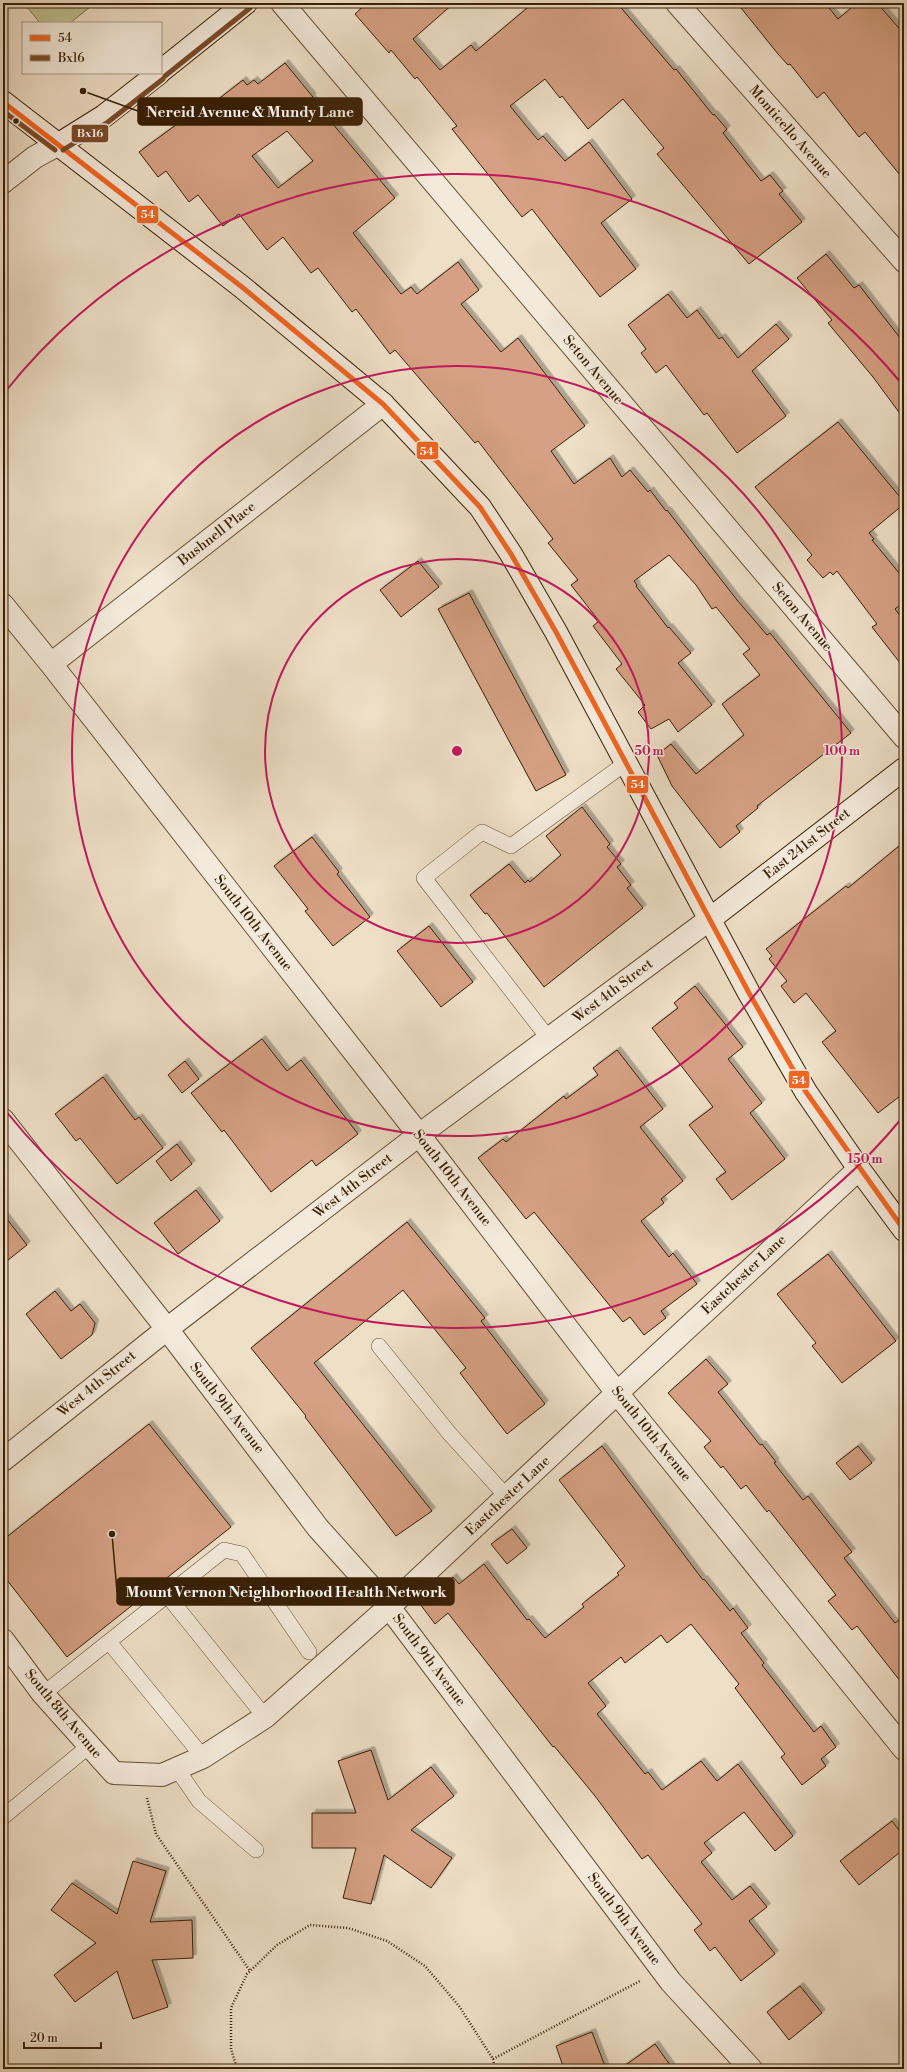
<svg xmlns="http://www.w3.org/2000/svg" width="907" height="2072" font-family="'Libre Bodoni',serif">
  <defs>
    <filter id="shadow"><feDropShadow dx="3.5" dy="-3.5" stdDeviation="0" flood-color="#0004"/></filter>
  </defs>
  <rect width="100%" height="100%" fill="#eedfc7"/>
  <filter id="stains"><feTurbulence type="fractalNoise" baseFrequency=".005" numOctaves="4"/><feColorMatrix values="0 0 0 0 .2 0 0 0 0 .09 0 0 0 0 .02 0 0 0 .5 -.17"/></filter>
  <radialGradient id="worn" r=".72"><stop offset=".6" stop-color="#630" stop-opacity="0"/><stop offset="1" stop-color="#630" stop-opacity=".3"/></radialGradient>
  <path fill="#bfc091" stroke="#7c704a" d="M3,3H95L70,23H40L27,7H3Z"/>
  <path fill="#d5a083" stroke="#381f04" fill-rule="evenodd" filter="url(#shadow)" d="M367,3H454L413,39L440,70L471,45L476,51L533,3H617L674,70L676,69L713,115L714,114L727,129L723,133L761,181L770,175L783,191L779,194L802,222L749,264L657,154L664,148L623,99L588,129L562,96L560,98L545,79L510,106L538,140L543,136L565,161L589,142L632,199L601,223L636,269L600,297L532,209L522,217L452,129L457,126L417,77L415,79L391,50L389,53L355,14Z
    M737,3H825L838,19L857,3H877L904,34V180L865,132L859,137L824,92L817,98L790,64L788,65L778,54Z
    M285,63L313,97L311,98L395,198L353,233L401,294L411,287L417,294L458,262L479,290L461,304L501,352L518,338L585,426L551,451L574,484L610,458L622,477L630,470L648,492L650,490L666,511L667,510L737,600L767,635L770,633L851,733L757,806L758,808L736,826L740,832L720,848L672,786L657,755L671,744L696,774L744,735L722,704L760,675L743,654L750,649L716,607L712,609L696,585L669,555L634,581L637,585L636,586L668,628L669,627L691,653L678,663L712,705L678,732L669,719L651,729L638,712L645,705L616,669L622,664L593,626L599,621L571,585L578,580L548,543L553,539L478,441L475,443L395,350L390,354L356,309L352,312L318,268L311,273L283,237L267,250L239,214L223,226L198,195L189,202L166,171L158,177L139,152L191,114L194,118L243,80L247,85L254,80L258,84ZM287,131L313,161L278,188L252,156Z
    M826,254L854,288L859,285L904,343V419L873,377L828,323L832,320L797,278Z
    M668,294L687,318L697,310L719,339L722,337L738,358L776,324L789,339L752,371L786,416L737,453L707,413L704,415L666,365L656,373L641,353L646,349L628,325Z
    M838,422L904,502V504L869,533L874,539L872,540L904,579V602L895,609L904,621V668L872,627L877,624L837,571L833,575L830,572L823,578L807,560L812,555L755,487Z
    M418,561L439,587L401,617L380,590Z
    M469,593L566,775L536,791L438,609Z
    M582,807L610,844L607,847L621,864L617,867L631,885L627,888L643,908L544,987L487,913L485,914L470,895L509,864L525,883L528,880L530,882L561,855L546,836Z
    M312,837L339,872L337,874L370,917L333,946L305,911L308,909L274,866Z
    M904,842V1093L878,1113L822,1042L836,1031L806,993L794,1003L781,986L787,981L769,959L772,956L766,949L846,886L848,888Z
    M429,926L473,982L441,1007L397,951Z
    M695,986L743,1047L728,1059L762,1103L750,1113L785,1159L732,1200L716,1179L726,1172L689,1125L713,1107L652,1028L678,1008L674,1003Z
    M262,1039L287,1071L301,1060L358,1134L316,1166L312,1160L271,1192L224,1130L222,1132L191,1093Z
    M617,1050L663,1109L640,1127L683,1181L661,1199L664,1203L641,1221L669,1257L673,1253L697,1284L661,1311L666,1318L644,1335L630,1317L623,1322L534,1212L526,1219L478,1158L503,1139L506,1142L564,1096L566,1099L598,1075L593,1068Z
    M185,1061L199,1079L182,1093L168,1075Z
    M103,1077L135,1120L139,1117L163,1148L117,1184L80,1138L76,1141L55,1114Z
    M177,1144L192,1164L171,1181L156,1161Z
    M196,1190L220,1221L178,1254L154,1223Z
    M3,1214L27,1245L3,1264Z
    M407,1222L485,1318L481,1321L545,1404L507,1434L460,1373L466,1368L403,1290L314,1363L432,1511L396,1536L305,1417L306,1416L251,1348Z
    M828,1254L896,1341L842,1383L812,1346L816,1343L777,1294Z
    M55,1291L71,1311L80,1304L95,1323L92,1335L61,1359L26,1314Z
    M706,1359L728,1384L718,1392L760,1445L762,1444L776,1462L774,1463L803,1500L808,1496L852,1552L844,1558L895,1623L904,1616V1686L857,1626L852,1630L828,1601L836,1595L769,1510L767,1512L746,1485L741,1489L723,1466L721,1468L704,1447L711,1441L668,1393Z
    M149,1424L231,1527L67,1657L3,1575V1540Z
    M602,1446L703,1580L704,1579L730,1611L733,1608L748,1628L741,1633L764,1663L762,1665L814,1732L821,1726L836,1747L821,1759L826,1766L802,1785L781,1757L785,1754L735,1688L739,1684L691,1624L667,1643L661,1635L625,1663L621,1657L588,1683L606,1706L597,1714L645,1774L648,1772L662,1790L701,1761L717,1781L738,1764L793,1836L775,1851L744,1812L704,1843L712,1853L701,1862L732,1900L750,1886L767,1907L749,1921L775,1954L741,1981L715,1947L710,1951L694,1930L702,1924L648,1855L642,1859L595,1796L554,1746L553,1747L448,1613L435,1624L420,1604L453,1577L459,1584L484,1564L527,1620L529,1619L545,1638L584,1607L582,1604L619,1575L617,1573L625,1566L559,1480Z
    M858,1446L872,1463L850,1480L836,1463Z
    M512,1529L527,1548L507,1564L491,1544Z
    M371,1750L388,1800L431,1767L454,1796L411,1830L452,1858L431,1888L384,1855L371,1904L343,1898L356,1848H312V1813H356L338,1761Z
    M892,1821L904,1837V1849L859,1885L840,1861Z
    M133,1861L166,1871L150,1922L192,1920L193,1958L152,1960L168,2007L133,2019L117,1971L75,2002L54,1975L96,1943L51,1910L72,1883L117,1914Z
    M800,1986L822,2013L789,2040L767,2012Z
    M592,2032L606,2069H564L556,2046Z
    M655,2044L673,2069H620Z"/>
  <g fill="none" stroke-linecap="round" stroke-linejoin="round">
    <g stroke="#664f35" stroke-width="16">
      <path id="lane" d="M549,1039L424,878L482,832L511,846L626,763
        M379,1346L449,1433L507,1497
        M167,1595L265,1717
        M109,1642L203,1757
        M43,1694L224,1550L242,1554L309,1652
        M177,1769L199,1801L256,1850
        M3,1817L89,1746"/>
    </g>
    <g stroke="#664f35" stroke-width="24">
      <path id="street" d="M282,3L904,737
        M677,3L904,261
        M3,182L35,157L59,144
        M3,605L51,664L419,1135L617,1393L904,1749
        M51,664L383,404
        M3,1120L167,1329L318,1528L389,1607L671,1982L751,2069
        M3,1460L167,1329L419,1135L710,919
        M3,1640L43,1694L114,1773L162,1775L203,1757L265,1717L389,1607L617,1393L859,1169"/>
    </g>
    <g stroke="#381f04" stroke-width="24">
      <path id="secondary" d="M161,71L246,3
        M3,102L242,287L383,404L480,507L511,554L556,632L749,993L806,1092L859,1169L904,1230
        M59,144L104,116L159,73
        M710,919L904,769"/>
    </g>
    <path stroke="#381f04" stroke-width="2.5" stroke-dasharray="1 2" stroke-linecap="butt" d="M147,1798L156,1834L250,1971
      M493,2059L640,1981
      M237,2069L231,2049V2008L247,1974L277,1945L310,1925L348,1928L387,1941L425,1966L459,2006L493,2059L495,2069"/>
    <use href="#lane" stroke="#f4eadb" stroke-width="15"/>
    <use href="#street" stroke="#f4eadb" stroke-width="22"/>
    <use href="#secondary" stroke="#f4eadb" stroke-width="22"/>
    <g stroke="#f4eadb" stroke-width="8">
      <path id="bus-1" d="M3,102L242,287L383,404L480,507L511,554L556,632L749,993L806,1092L904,1230"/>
    </g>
    <g stroke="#f4eadb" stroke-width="8">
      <path id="bus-2" d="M165,76L250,8
        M3,111L55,150
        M63,150L108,122L163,79"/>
    </g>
    <use href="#bus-1" stroke="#f26522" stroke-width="5"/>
    <use href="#bus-2" stroke="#7a4b2a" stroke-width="5"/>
  </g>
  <g fill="none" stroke="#c2185b" stroke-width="2">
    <circle cx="457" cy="751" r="192"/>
    <circle cx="457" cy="751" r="385"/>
    <path d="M902 1118A577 577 0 0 1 5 1110M5 392A577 577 0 0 1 902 384"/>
  </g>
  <circle fill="#381f04" stroke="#f4eadb" stroke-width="1.5" cx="16" cy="121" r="3.5"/>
  <g text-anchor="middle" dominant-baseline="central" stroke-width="3" stroke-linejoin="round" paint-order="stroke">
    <g font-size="14" fill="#381f04" stroke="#f4eadb">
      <text transform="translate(790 132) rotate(49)">Monticello Avenue</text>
      <text transform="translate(593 370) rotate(50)">Seton Avenue</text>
      <text transform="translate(217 534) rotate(-38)">Bushnell Place</text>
      <text transform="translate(802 617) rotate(50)">Seton Avenue</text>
      <text transform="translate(807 844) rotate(-38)">East 241st Street</text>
      <text transform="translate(253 923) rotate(52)">South 10th Avenue</text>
      <text transform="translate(613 991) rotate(-37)">West 4th Street</text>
      <text transform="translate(452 1178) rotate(52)">South 10th Avenue</text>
      <text transform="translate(353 1186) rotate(-38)">West 4th Street</text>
      <text transform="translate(744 1275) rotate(-43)">Eastchester Lane</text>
      <text transform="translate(97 1384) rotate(-39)">West 4th Street</text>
      <text transform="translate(227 1408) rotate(52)">South 9th Avenue</text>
      <text transform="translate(651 1434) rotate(51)">South 10th Avenue</text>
      <text transform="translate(508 1496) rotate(-43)">Eastchester Lane</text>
      <text transform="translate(429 1660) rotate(53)">South 9th Avenue</text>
      <text transform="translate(63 1714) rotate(50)">South 8th Avenue</text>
      <text transform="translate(624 1919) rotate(53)">South 9th Avenue</text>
    </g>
  </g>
  <circle cx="457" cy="751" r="6" fill="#c2185b" stroke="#f4eadb" stroke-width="2"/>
  <g font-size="12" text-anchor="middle" font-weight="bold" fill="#c2185b" stroke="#f4eadb" stroke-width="3" stroke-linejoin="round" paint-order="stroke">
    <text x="649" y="755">50 m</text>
    <text x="842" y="755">100 m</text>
    <text x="865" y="1163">150 m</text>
  </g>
  <path fill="none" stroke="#381f04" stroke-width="1.5" d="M83 91L138 111M112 1534L117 1592"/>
  <g fill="#381f04" stroke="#f4eadb" stroke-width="1.5">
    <circle cx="83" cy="91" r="4"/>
    <circle cx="112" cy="1534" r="4"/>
  </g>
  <g fill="#381f04" stroke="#381f04" stroke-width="1.5">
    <rect x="138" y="98" width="224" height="27" rx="4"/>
    <rect x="117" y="1578" width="337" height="27" rx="4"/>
  </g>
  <g font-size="15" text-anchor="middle" font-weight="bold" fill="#fff">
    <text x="250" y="117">Nereid Avenue &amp; Mundy Lane</text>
    <text x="286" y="1597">Mount Vernon Neighborhood Health Network</text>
  </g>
  <g stroke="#f4eadb" stroke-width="1.5">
    <rect x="71" y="124" width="38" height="19" rx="4" fill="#7a4b2a"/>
    <rect x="136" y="205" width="23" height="19" rx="4" fill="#f26522"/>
    <rect x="416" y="441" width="23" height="19" rx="4" fill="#f26522"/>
    <rect x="626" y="775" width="23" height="19" rx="4" fill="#f26522"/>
    <rect x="788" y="1070" width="22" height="19" rx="4" fill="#f26522"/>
  </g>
  <g font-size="11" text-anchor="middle" font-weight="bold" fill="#fff">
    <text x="90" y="137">Bx16</text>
    <text x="148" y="218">54</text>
    <text x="427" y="455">54</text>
    <text x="638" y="788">54</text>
    <text x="799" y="1084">54</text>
  </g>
  <rect width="907" height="2072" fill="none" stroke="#eedfc7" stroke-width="16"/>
  <rect x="4" y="4" width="899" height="2064" fill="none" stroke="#381f04" stroke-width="2"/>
  <rect x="8" y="8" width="891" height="2056" fill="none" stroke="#381f04"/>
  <rect x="22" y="22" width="140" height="52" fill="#f4eadb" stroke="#a99985"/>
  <rect x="30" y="35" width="20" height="6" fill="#f26522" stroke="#a99985"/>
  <text x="58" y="42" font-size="12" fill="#381f04">54</text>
  <rect x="30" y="55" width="20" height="6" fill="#7a4b2a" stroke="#a99985"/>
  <text x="58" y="62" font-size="12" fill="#381f04">Bx16</text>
  <path d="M24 2042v6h77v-6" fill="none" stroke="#381f04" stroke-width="2"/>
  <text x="30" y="2042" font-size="12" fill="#381f04" stroke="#f4eadb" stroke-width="3" paint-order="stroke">20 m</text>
  <rect width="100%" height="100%" filter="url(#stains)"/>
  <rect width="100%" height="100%" fill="url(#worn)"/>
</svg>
